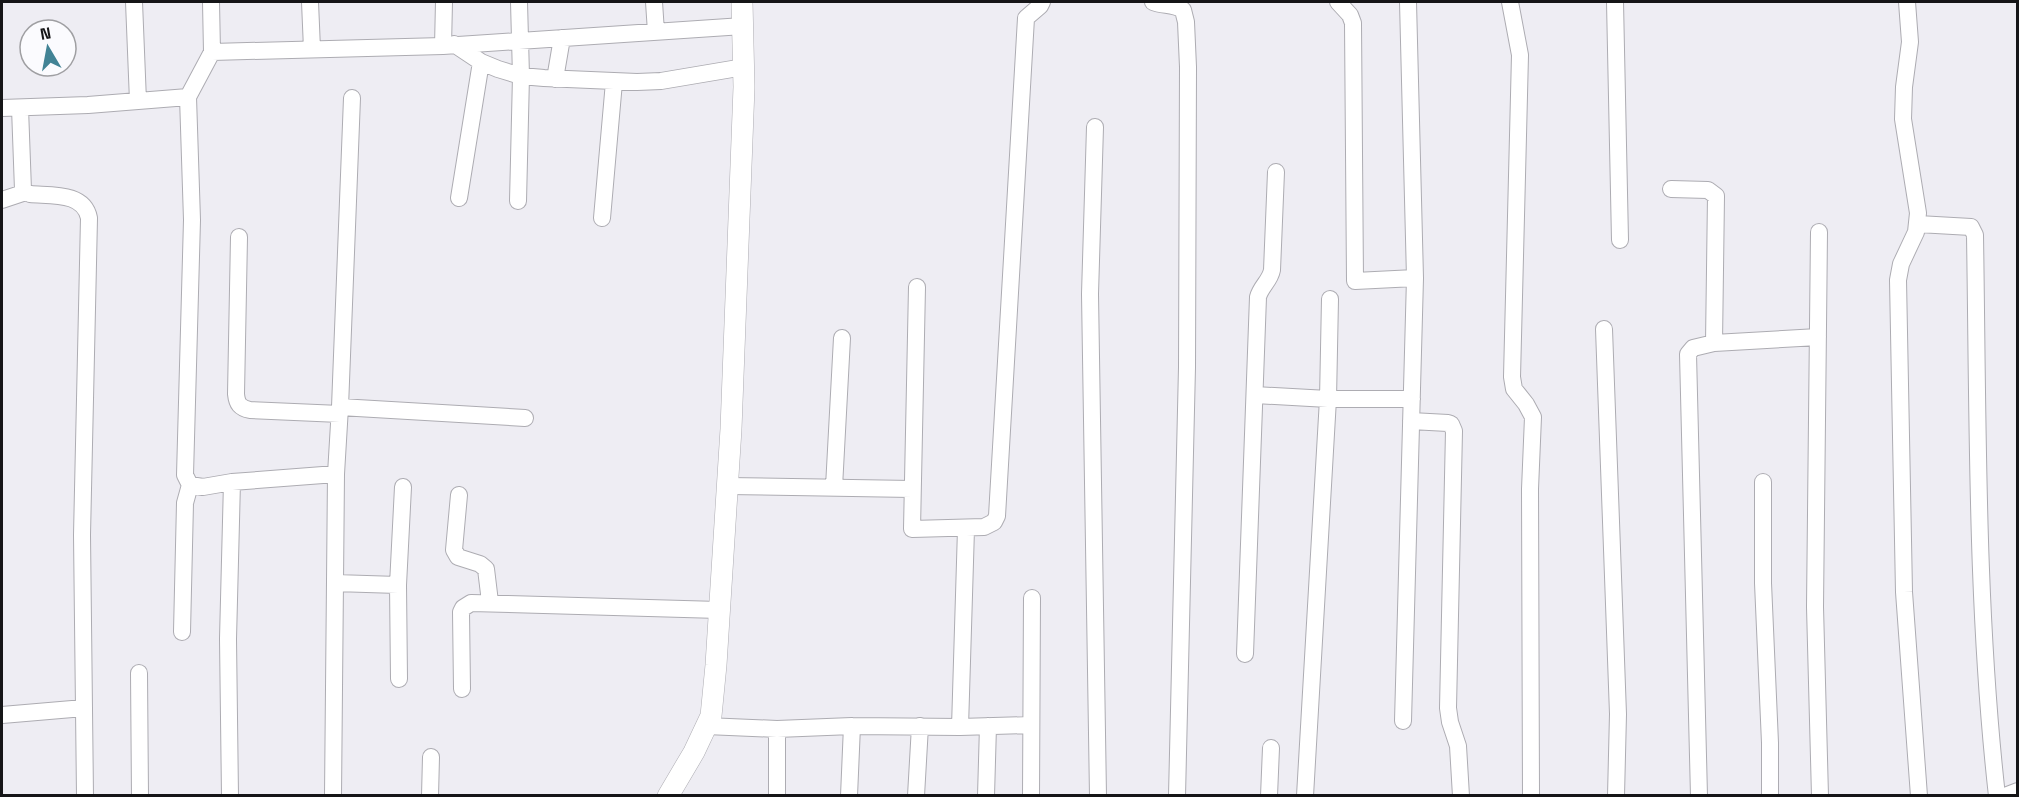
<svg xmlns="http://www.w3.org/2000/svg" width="2019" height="797" font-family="'Space Grotesk',sans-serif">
  <rect width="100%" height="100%" fill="#eeedf3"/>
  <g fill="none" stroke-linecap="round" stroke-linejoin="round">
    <g stroke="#adacb2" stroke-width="18">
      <path id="minor" d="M134,2L138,101
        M211,2L212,52
        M310,2L312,49
        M654,2L656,32
        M1153,2C1163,6 1174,4 1183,10L1186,22L1188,67L1187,367L1177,796
        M1338,2L1350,15L1353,23L1355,281L1415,278
        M1510,2L1520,55L1512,377L1514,389L1526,404L1533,417L1530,489L1531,796
        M1615,2L1620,240
        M1907,2L1910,42L1904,87L1903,119L1918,213L1916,232L1901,264L1898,280L1904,592L1919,796
        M454,44L481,62L498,69L521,76L544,78L637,82L661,81L744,67
        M443,46L444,2
        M555,79L562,38
        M188,97L192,220L185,475L190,485L203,487L232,482L336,474
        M2,108L88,105L188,97L212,52L443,46L743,26
        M20,108L23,190L30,194C51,196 84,192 89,218L82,535L85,796
        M1095,127L1090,294L1098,796
        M1671,189L1708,190L1716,196L1714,343
        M459,198L481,62
        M2,200L26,192
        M518,201L521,76L519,2
        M602,218L614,82
        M1918,224L1971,227L1975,235C1978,422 1976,609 1997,796
        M1819,232L1815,607L1820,796
        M239,237L236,394C237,404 240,408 250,410L340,414
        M917,287L912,529L984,527L994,522L997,516L1026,18L1040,6L1042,2
        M1604,329L1618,714L1616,796
        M1255,395L1328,399H1412
        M340,407L352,98
        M1411,421L1448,423L1451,424L1454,431L1448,708L1450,722L1458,746L1461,796
        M1763,482V583L1770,743V796
        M727,486L912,489
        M834,487L842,338
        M459,495L454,550L458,557L480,564L486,569L490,602
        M335,583L398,585
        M182,632L185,503L190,485
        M1245,654L1258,297C1261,286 1270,281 1272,270L1276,172
        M139,673L140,796
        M399,679L398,585L403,487
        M462,689L461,612L463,608L471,603L719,610
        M2,715L84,708
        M1403,721L1415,278L1408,2
        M706,726L777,729L852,726L960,727L1031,725
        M960,727L966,529
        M777,729V796
        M230,796L228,639L232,482
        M333,796L336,474L340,407L525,418
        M430,796L431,757
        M849,796L852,726
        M916,796L920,726
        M986,796L988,726
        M1031,796L1032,598
        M1269,796L1271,748
        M1305,796L1328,399L1330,299
        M1699,796L1688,354L1693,348L1714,343L1818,337
        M2005,796L2018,791"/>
    </g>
    <g stroke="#adacb2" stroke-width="22">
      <path id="major" d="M668,796L694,752L711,716L716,665L731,429L744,87L742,2"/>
    </g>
    <use href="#minor" stroke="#fff" stroke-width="16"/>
    <use href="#major" stroke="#fff" stroke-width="21"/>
  </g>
  <rect width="2019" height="797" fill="none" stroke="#151517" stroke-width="6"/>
  <g transform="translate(48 48) rotate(350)"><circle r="28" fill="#fbfbfe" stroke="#9f9fa2" stroke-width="1.5"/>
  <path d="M0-4.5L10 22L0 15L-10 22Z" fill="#428395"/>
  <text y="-9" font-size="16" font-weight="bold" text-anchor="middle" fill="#151517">N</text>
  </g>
</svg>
